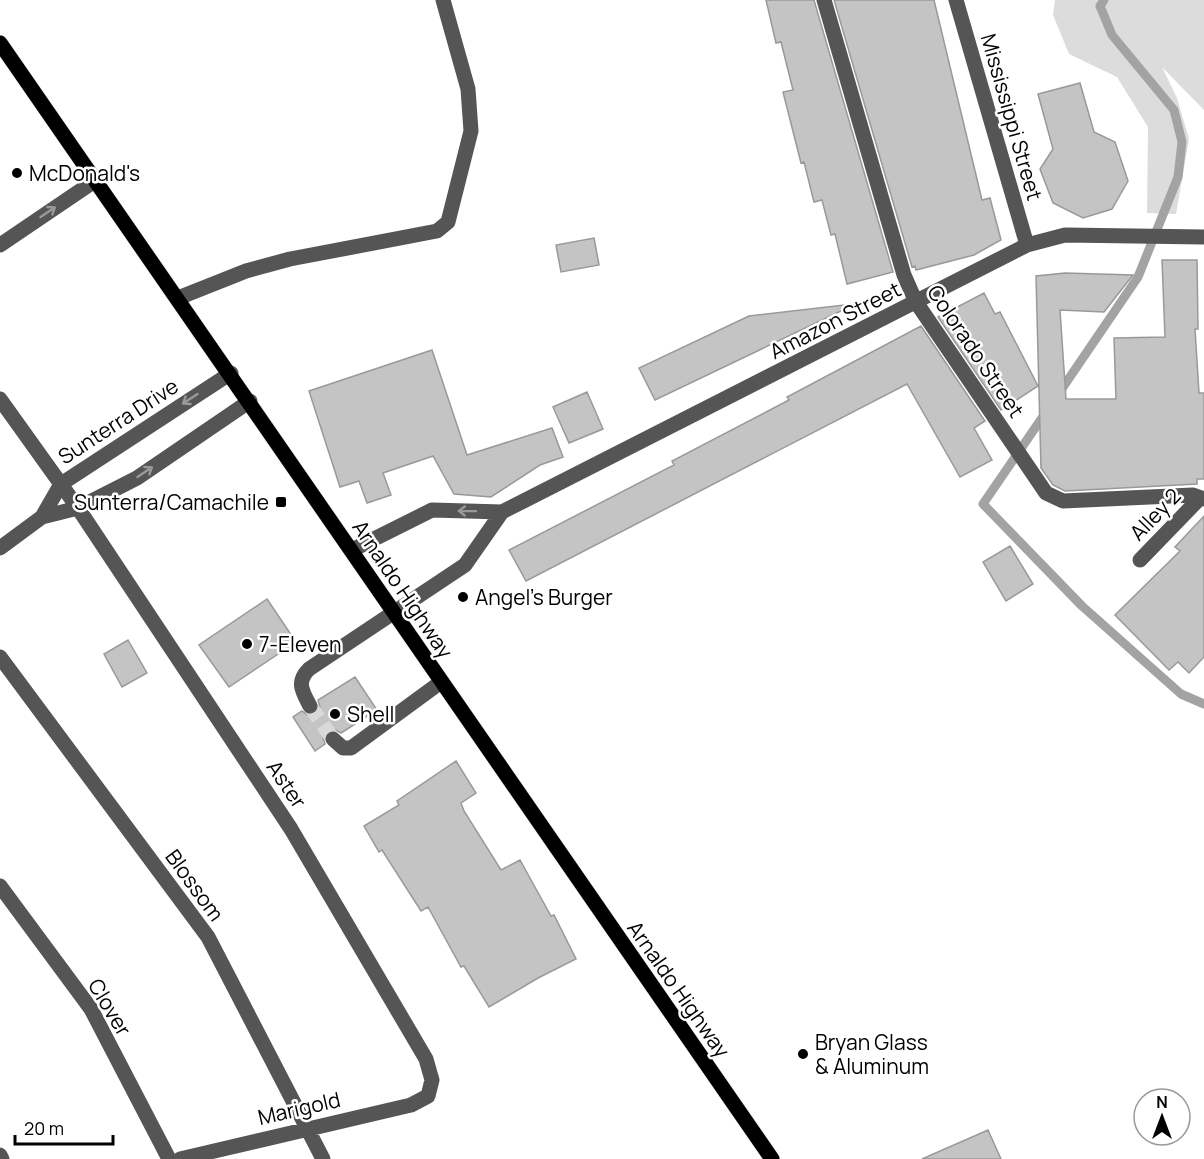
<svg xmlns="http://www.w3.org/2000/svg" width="1204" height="1159" font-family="Manrope,sans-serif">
  <rect width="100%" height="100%" fill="#fff"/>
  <path fill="#dcdcdc" d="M1055,0H1204V110L1162,67L1177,98L1189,139L1176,214L1147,213L1148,127L1117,77L1069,54L1053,15Z"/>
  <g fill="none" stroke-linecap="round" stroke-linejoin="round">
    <path stroke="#a3a3a3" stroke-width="9" d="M1059,393L1138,277L1178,177L1182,142L1174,110L1112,35L1100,6L1104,0
      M1046,412L983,504L1082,606L1181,694L1204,704"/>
  </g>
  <path fill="#c4c4c4" stroke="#999" stroke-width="1.5" d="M766,0H814L893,272L847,284L835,234L831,235L822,200L814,202L804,162L801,163L783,92L793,90L781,42L776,43Z
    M834,0H934L982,200L990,198L1001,240L974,255L916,270L915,266L912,267Z
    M1080,83L1094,132L1115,142L1128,181L1112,209L1083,218L1053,203L1040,169L1053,149L1038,94Z
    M594,238L599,265L561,272L556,245Z
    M1162,260H1197L1198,329H1195L1199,393H1204V479H1197V484L1065,491L1053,485L1041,468L1036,276L1065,273L1133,275L1104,312L1060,310L1066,399H1116L1114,338L1165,337Z
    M984,293L995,314L1000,312L1038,386L1001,410L938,317Z
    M844,305L845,309L655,400L639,368L749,316Z
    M921,326L985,421L974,428L992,460L960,477L907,384L526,581L509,550L674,465L672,461L789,400L787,397Z
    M432,350L467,455L552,428L563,457L540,465L491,497L454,494L433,456L383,473L391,495L367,503L359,481L340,487L309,391Z
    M587,392L603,429L569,443L553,407Z
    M1204,516V657L1189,673L1178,662L1169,670L1115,615L1180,551L1175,547Z
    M1010,546L1033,584L1006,601L983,562Z
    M267,599L296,642L229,687L199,645Z
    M128,640L147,673L122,687L104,654Z
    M355,677L377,710L341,733L334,729L326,732L323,738L325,744L315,751L293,717L302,711L309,716L315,714L320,707L318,700Z
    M456,761L476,793L461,803L464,811L501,870L520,860L551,916L554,915L576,959L538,978L489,1007L464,966L461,967L428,907L421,911L382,850L379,852L364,826L399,805L397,801Z
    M988,1130L1001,1159H922Z"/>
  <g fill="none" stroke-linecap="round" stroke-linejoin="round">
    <path stroke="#d9d9d9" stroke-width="15" stroke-dasharray="15 8" stroke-linecap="butt" d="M310,706L333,739"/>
    <g stroke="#dbdbdb" stroke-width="16">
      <path id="major" d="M0,43C259,414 513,788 772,1159"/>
    </g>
    <path stroke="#555" stroke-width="15" d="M824,0L904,275L916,302L1046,493L1063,501L1193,495L1204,499
      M956,0L1027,245
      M0,245L96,180
      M178,298L246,271L290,259L437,231L448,222L471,131L468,89L443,0
      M0,399L78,508L291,829L426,1059L432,1080L428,1096L411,1105L180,1159
      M42,517L78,508L137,478L250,401
      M0,548L42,517L61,484L231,373
      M352,550L432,510L502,512L1027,245L1065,235L1204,237
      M1140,560L1200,498
      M0,657L208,937L323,1159
      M310,706C302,691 296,682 309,669L465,565L502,512
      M333,739L343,748H351L441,682
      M0,886L91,1009L169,1159
      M0,1155L2,1159"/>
    <use href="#major" stroke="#000" stroke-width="15"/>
  </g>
  <defs><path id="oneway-shaft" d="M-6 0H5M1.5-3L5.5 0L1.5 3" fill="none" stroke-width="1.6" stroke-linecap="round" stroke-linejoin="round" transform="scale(1.5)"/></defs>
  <g stroke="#999">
    <use href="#oneway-shaft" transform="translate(48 212) rotate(-34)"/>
    <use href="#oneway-shaft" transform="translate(190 399) rotate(147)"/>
    <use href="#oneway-shaft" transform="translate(145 472) rotate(-34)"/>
    <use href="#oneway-shaft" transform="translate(467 511) rotate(-179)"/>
  </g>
  <g fill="#000" stroke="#fff" stroke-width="2">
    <circle cx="17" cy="173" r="6"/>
    <rect x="275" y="496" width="12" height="12" rx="3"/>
    <circle cx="463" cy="597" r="6"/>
    <circle cx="247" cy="644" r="6"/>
    <circle cx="335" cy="714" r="6"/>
    <circle cx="803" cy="1054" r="6"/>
  </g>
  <g text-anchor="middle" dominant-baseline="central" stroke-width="5" stroke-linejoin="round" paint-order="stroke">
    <g font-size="21" fill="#000" stroke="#fff">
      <text transform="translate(1012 117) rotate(74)">Mississippi Street</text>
      <text transform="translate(835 320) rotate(-27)">Amazon Street</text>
      <text transform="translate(976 351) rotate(56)">Colorado Street</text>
      <text transform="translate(118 421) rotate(-33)">Sunterra Drive</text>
      <text transform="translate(1155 514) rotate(-46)">Alley 2</text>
      <text transform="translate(403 589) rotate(56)">Arnaldo Highway</text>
      <text transform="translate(287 784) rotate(56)">Aster</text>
      <text transform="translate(195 885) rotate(54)">Blossom</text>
      <text transform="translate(679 989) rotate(55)">Arnaldo Highway</text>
      <text transform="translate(110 1007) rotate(59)">Clover</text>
      <text transform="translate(299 1108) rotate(-13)">Marigold</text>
    </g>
    <g font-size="21" fill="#000" stroke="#fff" text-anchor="start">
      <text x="29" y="173">McDonald's</text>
      <text x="269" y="502" text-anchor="end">Sunterra/Camachile</text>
      <text x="475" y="597">Angel's Burger</text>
      <text x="259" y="644">7-Eleven</text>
      <text x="347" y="714">Shell</text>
      <text x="815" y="1042">Bryan Glass<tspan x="815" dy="24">&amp; Aluminum</tspan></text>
    </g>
  </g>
  <g transform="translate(1162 1117)"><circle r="28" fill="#ffffff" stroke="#999999" stroke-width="1.5"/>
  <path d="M0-4.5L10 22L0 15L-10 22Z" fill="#000000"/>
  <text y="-9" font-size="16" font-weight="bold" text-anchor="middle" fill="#000000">N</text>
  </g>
  <path d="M15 1135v9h98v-9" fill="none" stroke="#000000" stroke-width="3"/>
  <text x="24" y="1135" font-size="18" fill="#000000" stroke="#ffffff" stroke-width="4.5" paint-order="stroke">20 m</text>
</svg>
